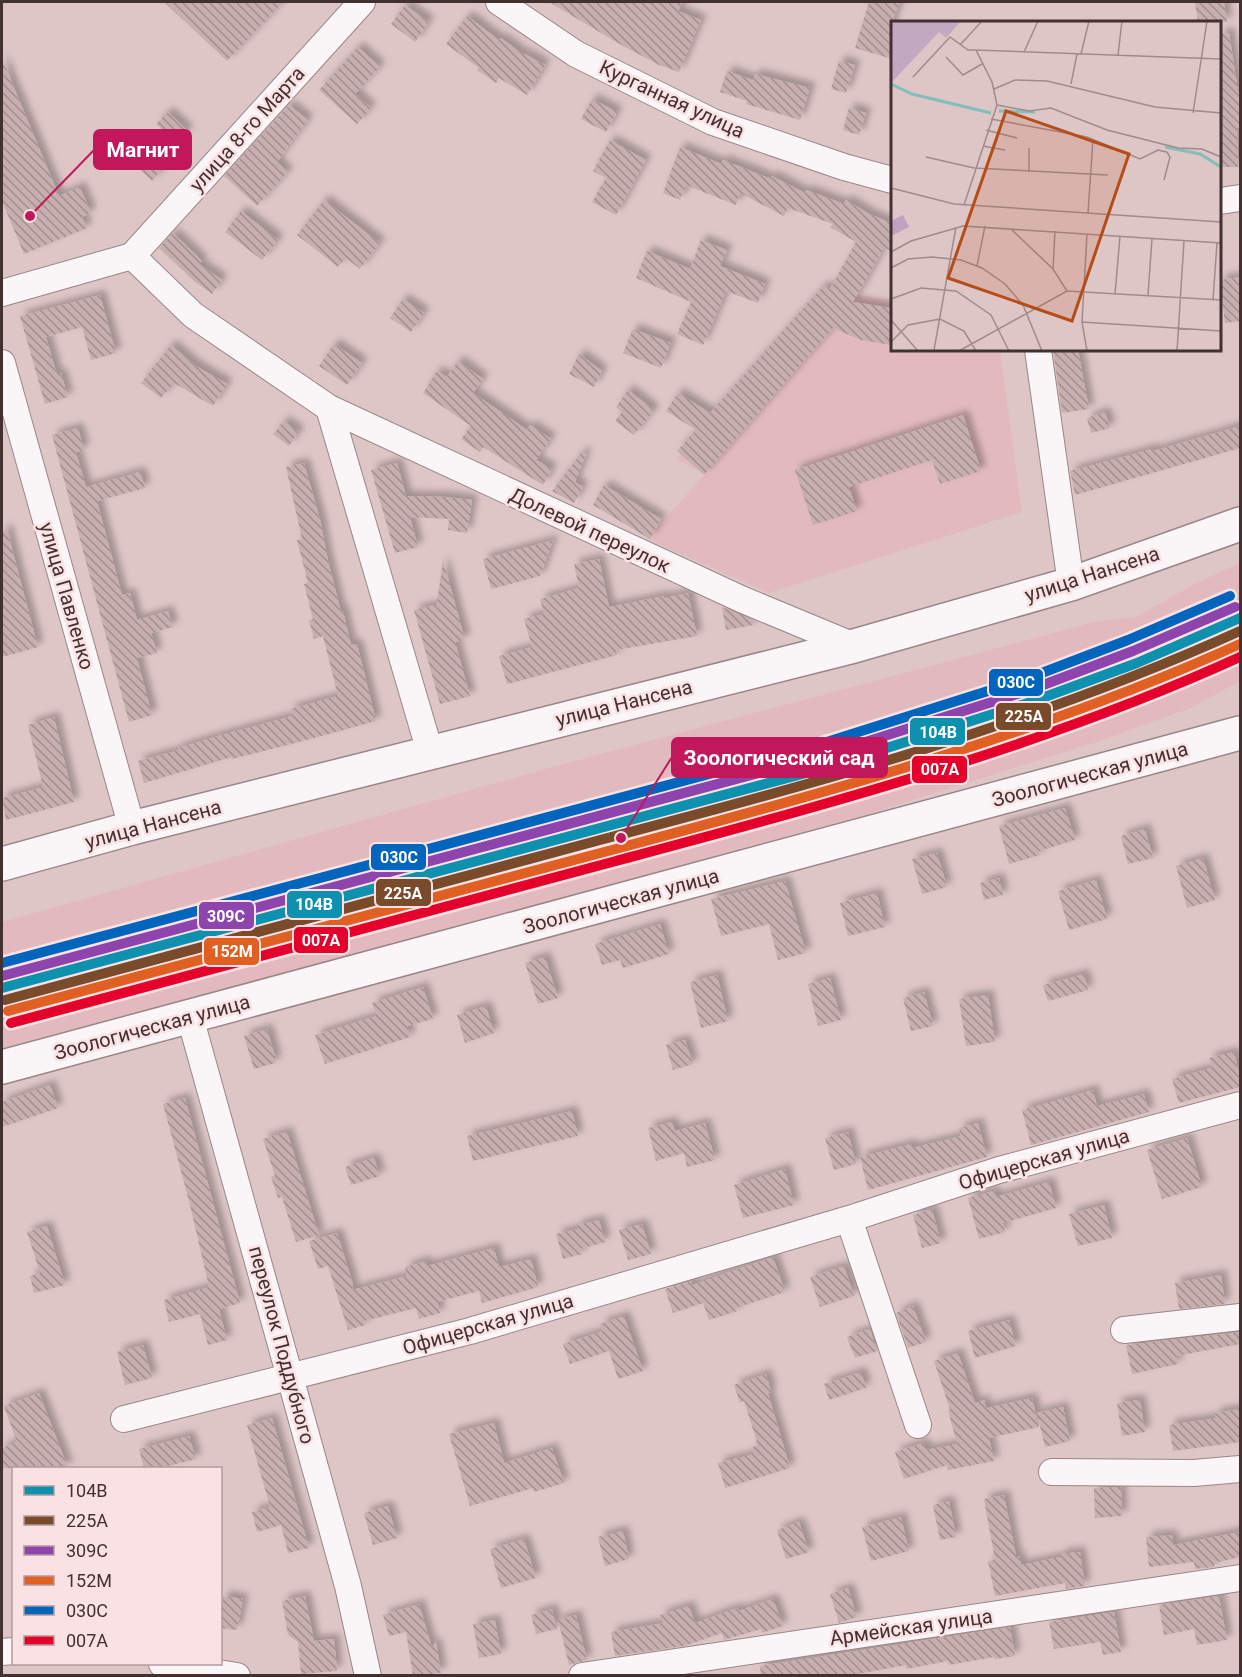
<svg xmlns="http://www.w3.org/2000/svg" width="1242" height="1677" font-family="Roboto,sans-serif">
  <defs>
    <pattern id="building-back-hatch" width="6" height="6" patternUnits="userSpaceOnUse" patternTransform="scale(1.5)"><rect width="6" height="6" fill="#c7aeaf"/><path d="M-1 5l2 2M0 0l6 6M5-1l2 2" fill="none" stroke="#a38e8f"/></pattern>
    <filter id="shadow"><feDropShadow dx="5.5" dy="-5.5" stdDeviation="3" flood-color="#0004"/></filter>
  </defs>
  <rect width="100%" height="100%" fill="#dec6c7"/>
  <path fill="#e2babd" d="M821,289L892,300V350H1000L1022,512L769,593L647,539L705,474L676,459Z
    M1240,563V681L1191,708L1097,742L865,815L2,1050V922L556,766L1098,621L1136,617L1196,583Z"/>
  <path fill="url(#building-back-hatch)" filter="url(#shadow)" d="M164,2H283L227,61Z
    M549,2H683L678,11L701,20L679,72L659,65L623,46Z
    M869,2H900L892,22V59L855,48Z
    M1195,2H1224L1227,22H1198Z
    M405,5L429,22L415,42L391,24Z
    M467,16L499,40L501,38L524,55L525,54L545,65L527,95L499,78L496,83L477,70L479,68L446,44Z
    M1229,33L1240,104V128H1237L1238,167H1220V34Z
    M358,47L380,67L355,94L371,108L357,124L319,90Z
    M2,59L59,196L80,187L91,213L82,217L87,228L24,254L2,201Z
    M839,61L855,65L846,93L831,89Z
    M727,71L753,80L755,74L810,88L800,120L746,104L747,101L720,92Z
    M592,99L617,112L606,132L581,119Z
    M289,105L308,120L277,162L288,172L257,206L224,176Z
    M849,108L866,113L859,135L843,130Z
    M168,112L188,131L176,143L156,124Z
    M610,140L646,160L616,215L592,202L606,178L593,171Z
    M680,147L721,164L723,160L771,179L772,176L805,193L806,190L844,204L846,200L871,215L892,223V251L884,248L853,302L892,308V345L861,340L833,328L704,475L677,451L696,430L666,411L678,393L710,413L823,286L830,289L856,242L830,227L833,224L788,208L784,216L740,193L736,205L686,185L680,200L663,193Z
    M149,155L163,168L152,181L137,167Z
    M324,200L380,243L360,269L346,258L338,267L297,235Z
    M241,211L278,240L262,260L225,232Z
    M173,233L202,261L199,264L222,280L212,294L195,282L159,248Z
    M701,240L727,250L720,266L765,284L758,303L726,291L703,345L677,334L691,302L636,278L647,251L690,269Z
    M1240,277V321L1225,323L1220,280Z
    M100,295L116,353L91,360L82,327L46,337L57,375L61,373L68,397L45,404L20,316Z
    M403,299L424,313L411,332L390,318Z
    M633,329L671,343L661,368L623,353Z
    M334,344L362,363L347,385L319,366Z
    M171,345L196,366L227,384L213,406L174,383L161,398L141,383Z
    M1053,350H1078L1089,409L1062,413Z
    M579,354L602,371L594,387L569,374Z
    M458,361L483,379L473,393L527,430L530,425L551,439L536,460L552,469L543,485L483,447L480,452L461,439L471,426L423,393L437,371L447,377Z
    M628,390L654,410L634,435L615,421L622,412L616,407Z
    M1105,412L1110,428L1091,433L1087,418Z
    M963,415L981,471L940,484L932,460L849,487L857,511L813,525L795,470Z
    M284,421L299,432L289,446L273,434Z
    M1240,426V448L1075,495L1070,471L1152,449L1153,451Z
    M78,428L84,450L76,452L86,487L140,472L145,488L97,501L122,595L130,593L137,620L168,611L173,627L151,633L157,653L137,658L152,715L129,722L52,435Z
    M582,452L586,454L575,482L583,487L574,503L552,491Z
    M304,463L320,519L328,561L341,612L343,611L351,645L357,644L376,721L299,742L232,759V757L144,783L138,761L179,750L178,748L225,734L292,716L290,709L338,696L323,636L314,639L309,620L313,619L304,584L308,583L297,540L302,539L286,467Z
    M397,463L406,496L447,497L472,500L467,533L448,530L449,519L410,517L418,547L395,553L371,470Z
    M604,485L661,519L650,539L593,505Z
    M7,530L38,647L2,657V531Z
    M553,540L540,576L491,589L483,559Z
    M599,559L609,607L664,596V598L688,593L697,636L616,650L617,655L507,684L499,656L532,647L524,619L544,614L540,599L579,588L574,564Z
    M443,560L465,640L455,642L470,696L440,704L414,610L434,605L436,610Z
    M722,607L753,620V625L726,630Z
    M54,717L74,802L6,820L2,798L43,787L28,725Z
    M1065,808L1075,840L1039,851L1040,855L1009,864L999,826Z
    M1145,829L1153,858L1128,864L1121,836Z
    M937,853L947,887L922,894L912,859Z
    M1203,858L1215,900L1187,908L1176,866Z
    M999,878L1003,895L984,900L980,883Z
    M1096,880L1107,919L1069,930L1058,891Z
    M785,881L806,953L778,960L769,924L721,936L711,899Z
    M877,893L885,927L848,936L840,903Z
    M660,924L669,954L623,968L620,960L602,965L595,944Z
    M545,957L558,998L538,1004L525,963Z
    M1084,974L1088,990L1048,1001L1043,985Z
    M717,975L728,1021L701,1028L690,982Z
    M830,978L841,1020L818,1026L808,984Z
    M423,987L433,1019L407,1026L410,1037L325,1064L315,1035L376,1016L372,1003Z
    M924,992L933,1026L911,1031L903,998Z
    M988,995L995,1042L966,1046L959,999Z
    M486,1006L494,1033L465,1043L457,1015Z
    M267,1029L275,1056V1063L254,1069L244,1036Z
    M685,1040L693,1064L673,1070L666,1045Z
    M1234,1052L1240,1078V1087L1179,1103L1172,1079L1211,1068L1209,1058Z
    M50,1085L58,1108L2,1127V1102Z
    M1093,1090L1097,1106L1144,1094L1149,1112L1031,1145L1022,1110Z
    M185,1098L240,1303L219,1309L227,1340L208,1345L200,1314L169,1322L164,1300L209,1287L189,1201L163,1104Z
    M572,1111L578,1136L473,1161L467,1136Z
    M672,1122L675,1131L705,1123L715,1160L687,1167L684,1153L656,1161L648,1128Z
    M978,1123L987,1157L868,1190L860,1157L911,1144L912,1148L961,1136L959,1128Z
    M287,1132L319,1235L296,1242L282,1197L278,1198L271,1177L275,1176L263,1139Z
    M848,1132L856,1164L834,1170L825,1138Z
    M1187,1138L1202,1187L1162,1199L1147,1150Z
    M374,1158L380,1176L351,1185L345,1167Z
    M785,1169L794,1205L743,1218L734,1185Z
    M1049,1182L1056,1208L1003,1223L1005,1232L979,1239L968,1198L994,1191L996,1197Z
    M1104,1205L1112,1238L1078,1246L1069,1214Z
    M932,1209L941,1243L922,1248L913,1215Z
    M599,1220L605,1242L581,1249L582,1254L563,1259L556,1234L578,1229L577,1225Z
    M642,1224L651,1254L628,1260L619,1230Z
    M47,1226L65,1285L34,1293L30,1276L40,1273L27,1232Z
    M337,1233L353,1284L352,1290L407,1276L405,1267L426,1261L427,1266L494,1248L499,1267L531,1259L538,1287L482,1303L479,1291L437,1302L440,1313L419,1319L416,1308L364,1321L365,1325L348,1330L328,1266L318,1269L309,1241Z
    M773,1257L785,1292L736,1308L737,1311L709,1320L703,1303L673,1313L665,1289L691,1281L692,1285Z
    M844,1266L854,1296L820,1307L810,1277Z
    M1221,1275L1225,1304L1179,1309L1175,1283Z
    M913,1306L926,1342L908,1348L896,1313Z
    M624,1316L643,1371L618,1379L609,1351L570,1364L563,1344L603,1331L600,1324Z
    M1009,1320L1016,1346L975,1358L968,1331Z
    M870,1329L877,1351L855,1358L847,1337Z
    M1240,1332V1344L1176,1356L1178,1364L1132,1374L1126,1345Z
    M143,1345L152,1378L125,1385L117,1352Z
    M958,1353L975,1403L984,1400L986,1408L1032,1398L1039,1427L989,1438L994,1461L948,1470L947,1465L904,1479L895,1452L923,1443L926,1450L957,1444L948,1410H950L934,1361Z
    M861,1372L866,1388L829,1400L824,1384Z
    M766,1374L771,1392L768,1393L790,1468L725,1488L718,1463L754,1454L753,1447L758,1445L744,1401L740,1403L734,1385Z
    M39,1393L68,1468H2V1448L17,1442L4,1406Z
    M1140,1400L1145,1432L1122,1436L1117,1403Z
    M1063,1407L1070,1441L1045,1447L1037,1413Z
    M1240,1409V1442L1173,1451L1169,1425L1216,1418L1215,1413Z
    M272,1418L309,1548L288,1553L281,1525L257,1532L252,1512L270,1507L247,1425Z
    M494,1423L504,1463L552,1448L564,1483L534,1492L533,1488L470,1506L449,1434Z
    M189,1436L196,1459L160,1468H144L139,1449Z
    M1121,1487L1122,1516L1095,1518L1094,1488Z
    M1004,1495L1016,1556H1019L1021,1565L1061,1557V1554L1080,1552L1085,1586L1066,1589L1065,1583L995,1596L988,1561L995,1560L984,1499Z
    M949,1501L956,1537L940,1540L933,1505Z
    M388,1506L397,1538L373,1545L364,1513Z
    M901,1517L909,1551L871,1561L862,1527Z
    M799,1522L809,1552L786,1559L777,1530Z
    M623,1531L629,1559L605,1566L598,1537Z
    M1240,1532V1557L1214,1563V1567L1195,1569L1194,1562L1149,1567L1146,1537L1172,1535L1173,1545Z
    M524,1539L536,1578L501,1588L490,1549Z
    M848,1588L857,1617L839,1623L830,1594Z
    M223,1596L243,1599L237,1630L220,1628Z
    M305,1596L314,1641L334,1639L337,1671L301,1674L298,1642L288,1635L282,1601Z
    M1219,1596L1227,1640L1197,1645L1194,1629L1164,1635L1159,1605Z
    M773,1599L783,1626L762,1633L761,1629L724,1640L722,1633L684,1646L615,1656L611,1632L663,1623L660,1615L689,1606L695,1623L737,1608L738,1611Z
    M419,1604L432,1648L436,1641L441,1673L413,1676L406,1632L389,1636L383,1615Z
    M552,1609L557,1629L536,1634L531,1615Z
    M1114,1612L1121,1652L1103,1655L1100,1642L1054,1649L1049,1622Z
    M576,1615L587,1660L569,1665L558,1620Z
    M495,1620L501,1654L479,1658L473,1624Z
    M1010,1627L1015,1656L995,1659L994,1657L949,1665L948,1661L906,1669V1665L847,1676H761L760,1666Z"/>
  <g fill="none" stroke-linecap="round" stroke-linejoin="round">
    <g stroke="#998688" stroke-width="28">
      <path id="minor" d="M499,2L576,54L713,122L844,167L892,180
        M1220,201L1240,198
        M132,256L193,315L329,408L741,599L854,646
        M132,256L362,2
        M2,293L132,256
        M1038,350L1071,584
        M2,363L132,828
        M329,408L430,752
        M190,1017L348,1586L368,1676
        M849,1219L918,1425
        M1124,1330L1240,1317
        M124,1419L470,1331L849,1219L999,1170L1240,1105
        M1052,1472L1194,1473L1240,1469
        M2,1652L14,1651
        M162,1664L237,1676
        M582,1676L1240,1578"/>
    </g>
    <g stroke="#998688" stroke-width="36">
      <path id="secondary" d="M2,864L132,828L854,646L1071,584L1240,524"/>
    </g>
    <g stroke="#998688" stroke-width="36">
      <path id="primary" d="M2,1067L1240,733"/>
    </g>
    <use href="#minor" stroke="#faf6f7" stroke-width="26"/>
    <use href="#secondary" stroke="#faf6f7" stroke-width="33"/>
    <use href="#primary" stroke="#faf6f7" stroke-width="33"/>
    <g stroke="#fae2e4" stroke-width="15">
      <path id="rail-1" d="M2,988L821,769L1034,701L1137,663L1240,618"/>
    </g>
    <g stroke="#fae2e4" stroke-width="15">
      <path id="rail-2" d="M5,1000C204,947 402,893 600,840C820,782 1033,725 1240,631"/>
    </g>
    <g stroke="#fae2e4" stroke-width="15">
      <path id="rail-3" d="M2,976L818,757L1030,690L1133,651L1235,607"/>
    </g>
    <g stroke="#fae2e4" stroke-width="15">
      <path id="rail-4" d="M8,1011C208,958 408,904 608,851C823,793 1037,736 1240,644"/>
    </g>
    <g stroke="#fae2e4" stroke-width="15">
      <path id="rail-5" d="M2,963L814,746L1026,679L1128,640L1230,596"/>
    </g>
    <g stroke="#fae2e4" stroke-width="15">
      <path id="rail-6" d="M11,1023C213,969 414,915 616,861C828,804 1040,748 1240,657"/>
    </g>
    <use href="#rail-1" stroke="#0d91af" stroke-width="10"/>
    <use href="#rail-2" stroke="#7a4b2a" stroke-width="10"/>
    <use href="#rail-3" stroke="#8e44ad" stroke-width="10"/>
    <use href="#rail-4" stroke="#e06024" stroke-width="10"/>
    <use href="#rail-5" stroke="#0065bd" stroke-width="10"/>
    <use href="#rail-6" stroke="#e4002b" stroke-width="10"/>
  </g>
  <g text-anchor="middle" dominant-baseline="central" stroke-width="5" stroke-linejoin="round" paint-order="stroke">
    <g font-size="20" fill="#433132" stroke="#fae2e4">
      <text transform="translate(672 99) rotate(25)">Курганная улица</text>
      <text transform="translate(247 129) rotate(-48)">улица 8-го Марта</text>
      <text transform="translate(590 530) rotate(25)">Долевой переулок</text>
      <text transform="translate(1092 574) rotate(-18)">улица Нансена</text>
      <text transform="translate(67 596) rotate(74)">улица Павленко</text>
      <text transform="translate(624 703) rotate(-14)">улица Нансена</text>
      <text transform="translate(1090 774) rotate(-15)">Зоологическая улица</text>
      <text transform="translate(153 824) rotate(-15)">улица Нансена</text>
      <text transform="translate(621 901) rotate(-15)">Зоологическая улица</text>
      <text transform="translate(152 1027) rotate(-15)">Зоологическая улица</text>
      <text transform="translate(1044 1159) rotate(-16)">Офицерская улица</text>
      <text transform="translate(488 1324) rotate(-16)">Офицерская улица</text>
      <text transform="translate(282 1345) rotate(75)">переулок Поддубного</text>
      <text transform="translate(911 1627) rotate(-8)">Армейская улица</text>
    </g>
  </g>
  <g transform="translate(891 21)">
    <rect width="330" height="330" fill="#dec6c7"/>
    <path d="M12,194L18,206L0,215V200Z" fill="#c0a1c1"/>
    <path d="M0,0H70L55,17L48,11L0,62Z" fill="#c3a8c2"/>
    <path fill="none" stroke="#81bebc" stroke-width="3" d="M0,63L21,73L100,92M108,90L144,91M274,126L309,133L330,146"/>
    <path fill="none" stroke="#a08a8b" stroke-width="1.5" d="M69,24L91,0M133,31L147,0M190,33L198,0M227,34L231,0M55,36L72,54L91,43M22,56L59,16L77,29H85M180,63L186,33M103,68L124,59L156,60L264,86L330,92M106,84L138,90L160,87L216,109L287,127L311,128L330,136M302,92L316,0M100,98L196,116L249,138L267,129L276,131M95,109L126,117M92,125L114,129M35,136L83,147L217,154M138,150V127M273,159L279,136L276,131M0,167L63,183L330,201M73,184L106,84L101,61L85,29L330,38M197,192L202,118M120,208L162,248L176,270M0,231L20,220L72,205L330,222M86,245L94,205M0,247L17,238L41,236L70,239L91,247L114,263L132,284L151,330M162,248L164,210M176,270L330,279M224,273L229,215M257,274L261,217M0,278L30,267L65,270L100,294L118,330M322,279L326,222M0,299L27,330M191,301L330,310M0,321L17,304L49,298L73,310L85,330M43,329L65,206M68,330L176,270M196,330L191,301L196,213M286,330L293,220"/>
    <path fill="#b64d17" fill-opacity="0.15" stroke="#b64d17" stroke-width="3" d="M115,90L238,133L181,300L57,257Z"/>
    <rect width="330" height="330" fill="none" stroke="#433132" stroke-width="3"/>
  </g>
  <path fill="none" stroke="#c2185b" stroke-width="2" d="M30 216L94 150M621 838L672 757"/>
  <g fill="#c2185b" stroke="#fae2e4" stroke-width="2">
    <circle cx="30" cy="216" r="6"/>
    <circle cx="621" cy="838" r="6"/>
  </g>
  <g fill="#c2185b" stroke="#c2185b" stroke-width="2">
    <rect x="94" y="130" width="97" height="39" rx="6"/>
    <rect x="672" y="738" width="215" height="39" rx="6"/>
  </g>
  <g font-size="21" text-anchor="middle" font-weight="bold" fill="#fff">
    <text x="143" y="157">Магнит</text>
    <text x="779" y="765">Зоологический сад</text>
  </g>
  <g stroke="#fae2e4" stroke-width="2">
    <rect x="988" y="668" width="56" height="29" rx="6" fill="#0065bd"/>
    <rect x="995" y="702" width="57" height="29" rx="6" fill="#7a4b2a"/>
    <rect x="909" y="717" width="57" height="29" rx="6" fill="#0d91af"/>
    <rect x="911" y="755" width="57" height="29" rx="6" fill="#e4002b"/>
    <rect x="370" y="843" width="57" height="28" rx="6" fill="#0065bd"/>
    <rect x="375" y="878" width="57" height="29" rx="6" fill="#7a4b2a"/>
    <rect x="286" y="890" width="57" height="29" rx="6" fill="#0d91af"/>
    <rect x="198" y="901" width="57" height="29" rx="6" fill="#8e44ad"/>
    <rect x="293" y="926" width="56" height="28" rx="6" fill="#e4002b"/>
    <rect x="203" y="937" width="57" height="29" rx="6" fill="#e06024"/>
  </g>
  <g font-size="16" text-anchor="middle" font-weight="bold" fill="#fff">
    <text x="1016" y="688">030C</text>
    <text x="1024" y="722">225А</text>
    <text x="938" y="738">104В</text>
    <text x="940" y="775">007А</text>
    <text x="399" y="863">030C</text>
    <text x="403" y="899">225А</text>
    <text x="314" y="910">104В</text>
    <text x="226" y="922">309С</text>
    <text x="321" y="946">007А</text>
    <text x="232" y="957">152М</text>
  </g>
  <rect width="1242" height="1677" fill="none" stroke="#433132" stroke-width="6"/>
  <rect x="12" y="1467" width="210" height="198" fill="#fae2e4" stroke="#b19b9d" stroke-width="1.5"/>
  <rect x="24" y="1486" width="30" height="9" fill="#0d91af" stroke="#b19b9d" stroke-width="1.5"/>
  <text x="66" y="1497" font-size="18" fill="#433132">104В</text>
  <rect x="24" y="1516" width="30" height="9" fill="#7a4b2a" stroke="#b19b9d" stroke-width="1.5"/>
  <text x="66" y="1527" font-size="18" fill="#433132">225А</text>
  <rect x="24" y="1546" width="30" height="9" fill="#8e44ad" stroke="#b19b9d" stroke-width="1.5"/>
  <text x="66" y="1557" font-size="18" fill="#433132">309С</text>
  <rect x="24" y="1576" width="30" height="9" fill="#e06024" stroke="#b19b9d" stroke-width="1.5"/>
  <text x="66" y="1587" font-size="18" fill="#433132">152М</text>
  <rect x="24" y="1606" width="30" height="9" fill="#0065bd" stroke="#b19b9d" stroke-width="1.5"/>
  <text x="66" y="1617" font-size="18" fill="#433132">030C</text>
  <rect x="24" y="1636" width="30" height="9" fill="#e4002b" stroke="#b19b9d" stroke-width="1.5"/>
  <text x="66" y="1647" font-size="18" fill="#433132">007А</text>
</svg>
